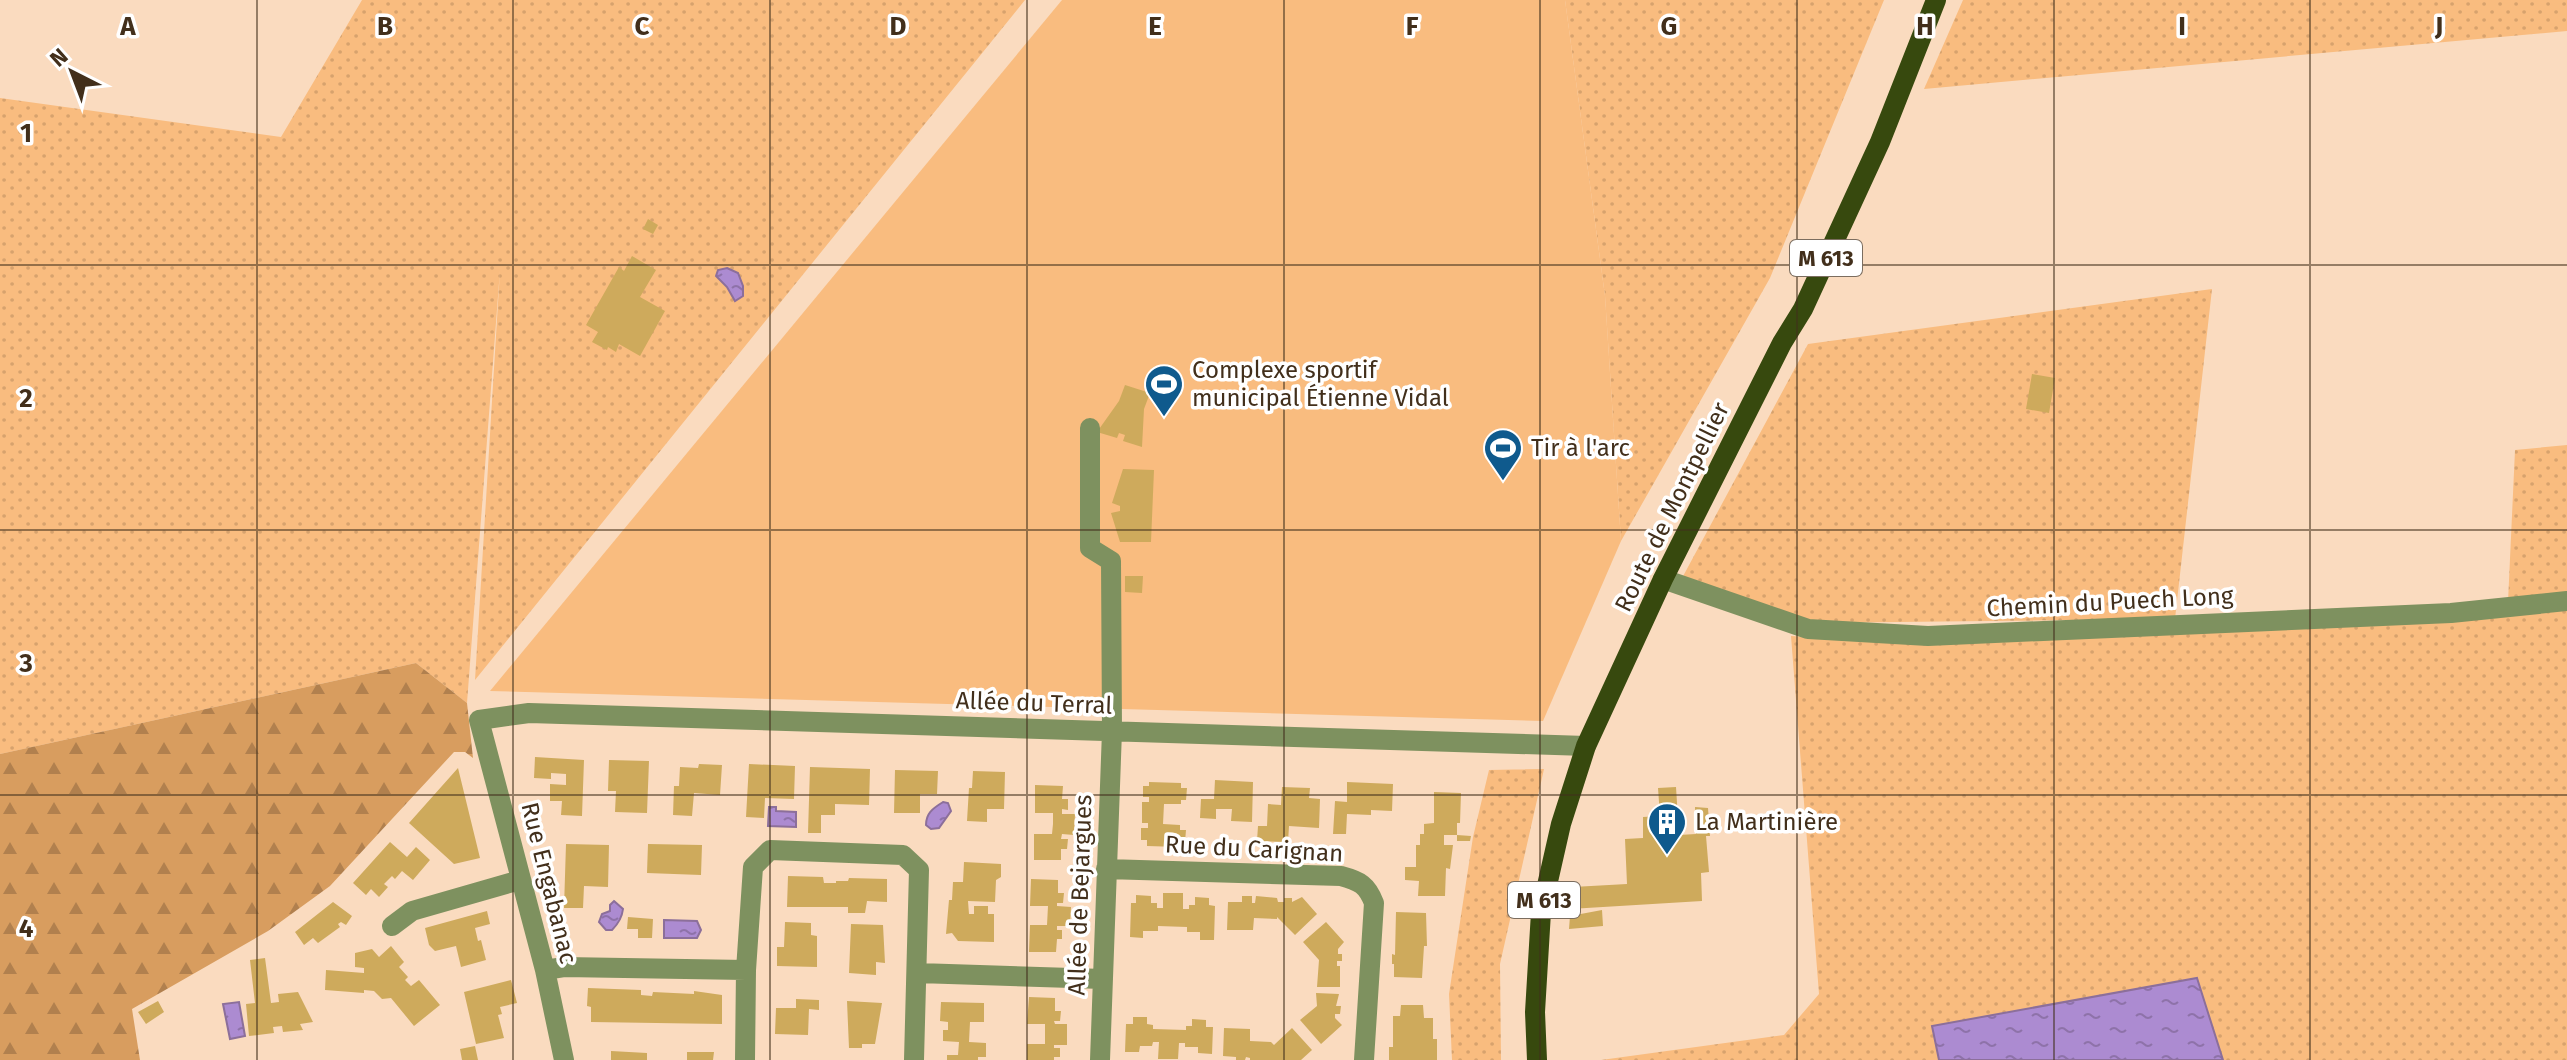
<svg xmlns="http://www.w3.org/2000/svg" width="2567" height="1060" font-family="'Fira Sans',sans-serif">
  <defs>
    <pattern id="grass-dots" width="8" height="8" patternUnits="userSpaceOnUse" patternTransform="scale(2)"><rect width="8" height="8" fill="#f9bc7f"/><path d="M2 2h.1M6 6h.1" fill="none" stroke="#d7a26d" stroke-width="1.8" stroke-linecap="round"/></pattern>
    <pattern id="forest-firs" width="22" height="20" patternUnits="userSpaceOnUse" patternTransform="scale(2)"><rect width="22" height="20" fill="#d89d5f"/><path d="M5 1l3.5 6h-7zM16 11l3.5 6h-7z" fill="#b1804e"/></pattern>
    <pattern id="water-ripples" width="26" height="14" patternUnits="userSpaceOnUse" patternTransform="scale(2)"><rect width="26" height="14" fill="#ac8bd1"/><path d="M2 4q2-2 4 0t4 0M15 11q2-2 4 0t4 0" fill="none" stroke="#8e72a9"/></pattern>
  </defs>
  <rect width="100%" height="100%" fill="#fadbbf"/>
  <path fill="url(#grass-dots)" d="M362,0H1025L475,680L500,270L467,703L416,663L0,754V98L281,137Z
    M1565,0H1884L1770,278L1621,541L1605,296Z
    M1963,0H2567V31L1924,89Z
    M2212,289L2175,619L1808,623L1681,580L1808,344Z
    M2567,445V595L2508,602L2515,450Z
    M2567,607V1060H1601L1784,1035L1819,994L1791,636L1926,643Z
    M1544,769L1500,964L1501,1060H1452L1449,994L1473,837L1489,770Z"/>
  <path fill="url(#forest-firs)" d="M416,663L467,703L473,758L465,752H454L330,886L268,931L132,1009L140,1060H0V754Z"/>
  <path fill="#f9bc7f" d="M1062,0H1565L1605,296L1621,541L1543,721L490,691Z"/>
  <path fill="url(#water-ripples)" stroke="#8c6f9a" stroke-width="2" d="M727,268L738,273L743,286V296L735,301L727,287L716,276L718,270Z
    M943,802L948,803L951,811L939,828L931,829L926,825C926,812 934,808 943,802Z
    M769,807H776V811L796,812V827L768,826Z
    M614,901L623,909C622,918 618,924 612,930H606L599,922L602,914L610,911V905Z
    M664,920L697,921L701,930L697,938H664Z
    M2197,978L2223,1060H1939L1932,1026Z
    M239,1002L245,1036L230,1039L223,1004Z"/>
  <path fill="#ceaa5c" d="M648,219L658,225L653,234L643,229Z
    M632,256L656,270L640,297L665,311L640,356L619,344L616,352L608,347L607,350L592,342L598,332L586,325L619,267L624,271Z
    M2032,374L2055,378L2049,413L2026,409Z
    M1125,385L1150,393L1144,409L1142,447L1123,441L1125,435L1119,433L1117,438L1097,432L1119,401Z
    M1123,469L1154,470L1151,542H1120L1111,513L1120,511V506L1112,503Z
    M1125,576H1143L1142,593L1125,592Z
    M535,757L584,760L582,816L561,815L562,801H550V784L566,785V774L551,773V779L534,778Z
    M609,760L649,761L647,813L615,812L616,791H608Z
    M699,764L722,765L720,795L694,793L692,816L673,815L674,786H679L680,767L698,768Z
    M749,764L795,766L794,799L765,798L764,818L746,817Z
    M810,767L870,769L869,805L835,804V815H821V833H808Z
    M458,768L480,858L454,864L409,823Z
    M895,770L938,771L937,794H920V813H894Z
    M973,771L1005,772L1004,809H987V822L967,821L969,788H972Z
    M1215,780L1253,782L1252,822L1231,821L1232,809H1216V819L1200,818L1201,799H1214Z
    M1149,782L1181,783V788H1187L1186,800H1181V804H1164L1163,824L1180,825V830H1186L1185,842H1180L1179,847L1147,846V840H1141V828H1148V823H1142V802H1149V797H1143V786H1149Z
    M1347,782L1393,784L1392,811L1371,810V815L1347,814L1346,834H1333L1335,801L1347,802Z
    M1035,785L1063,786L1062,799H1068V810L1062,809V814H1075L1074,835L1062,834L1061,839H1068L1067,849H1061V860H1034V834H1052L1053,824V813H1035Z
    M1282,787L1310,788L1309,798L1320,799L1319,828L1289,826L1288,842L1257,841L1258,826H1267L1268,804L1281,805Z
    M1676,787L1679,835L1696,834L1695,807L1708,808L1710,836H1706L1709,872L1701,873L1702,901L1570,909L1573,887L1627,884L1625,839L1643,838V817L1660,816L1658,788Z
    M1434,792L1461,793L1460,823H1457V835L1471,836L1470,841H1457V835H1444V845H1453L1450,869L1446,868L1445,896H1418L1419,881L1405,880V867H1416V845H1420V834H1424V824L1434,823Z
    M390,842L407,857L416,847L430,860L413,880L402,871L395,879L392,876L384,884L388,887L379,897L371,889L366,895L353,883Z
    M566,844L609,845L608,887L584,886L583,908H564Z
    M648,844L702,845L701,875L647,873Z
    M964,862L1001,864V877L996,880L995,902L968,901L969,914H974V906H988V914H994V942L958,941L952,933L946,934L949,900H952L953,882H963Z
    M788,876L823,877L824,883H836V881H848L849,878L887,879V902L867,901L865,913H848V907H787Z
    M1031,879L1058,880V893H1064L1063,903H1057V906L1071,907L1070,926H1057V930H1062V939H1057L1056,952H1029L1030,925H1047L1048,906H1030Z
    M1163,893H1183V909H1189V905H1195V897L1209,898V905L1215,906L1214,940H1200V932H1187V927L1158,926V931H1143V938L1130,937L1131,903H1136V895L1151,896V903H1157V908H1163Z
    M1242,896H1252V903H1255L1256,896L1277,898L1278,902H1284V898H1292V902L1302,897L1317,914L1295,935L1277,917V919L1254,918L1253,930H1227L1228,902H1242Z
    M333,902L352,916L346,925L341,922L338,924L340,927L318,943L313,938L304,945L295,932Z
    M1602,910L1603,926L1569,929L1570,916Z
    M487,911L490,924L475,928L478,941L481,940L486,960L461,967L456,946L435,951L429,945L425,928Z
    M1396,912L1426,913L1427,946H1424L1422,978L1394,977V964H1392V954L1395,955Z
    M628,917L653,919L652,938H638V929H627Z
    M785,922L811,923V935L817,936V967L777,966V947H784Z
    M1326,922L1344,942L1338,949V954H1342V961H1337V966H1340V987H1317L1319,960L1303,942Z
    M851,924L883,925L885,963L876,962V975L849,973Z
    M391,946L404,962L399,967L408,977L405,980L411,986L419,980L440,1005L414,1026L391,998L382,999L374,991L364,990V993L325,990L326,970L364,973V968L355,967V953L372,949L379,957Z
    M265,958L271,1003L279,1002L278,994L298,992L313,1022L300,1024L303,1030L283,1032L282,1026L273,1027L274,1033L249,1036L246,1004L255,1003L250,960Z
    M511,980L517,1003L500,1007L502,1014L498,1015L504,1038L476,1044L464,992Z
    M588,988L641,990V995L652,996L653,992L694,994V991L722,995V1024L591,1022V1007L587,1006Z
    M1316,993L1339,994L1336,1006H1341L1340,1014H1335V1018L1342,1025L1321,1044L1300,1020L1317,1006Z
    M1029,997L1055,998V1011H1061L1060,1021H1054L1055,1024H1067V1045H1054V1048H1060V1057H1054V1060H1027V1044H1045V1024H1027Z
    M796,999L819,1000V1010L809,1009L808,1035L775,1034L776,1008H796Z
    M158,1001L164,1012L146,1024L138,1012Z
    M847,1001L882,1003L875,1044H862V1048H849Z
    M941,1002L984,1003V1022H970L969,1042L986,1043V1057H978V1060H947V1055H958L959,1042L943,1041V1030H948V1022L940,1021Z
    M1401,1005H1423L1424,1018H1433V1039H1437V1060H1389V1047H1393V1016H1400Z
    M1133,1017H1147V1024L1153,1025V1029L1186,1030V1026H1192V1019L1206,1020V1027H1213L1212,1054L1198,1053V1047H1185V1043H1179L1178,1059H1158L1159,1042H1153L1152,1046H1140L1139,1052H1125L1126,1024H1133Z
    M1224,1028L1250,1029V1041L1271,1042L1274,1045L1292,1028L1312,1050L1301,1060H1250V1058L1246,1057L1245,1060H1236V1057L1223,1056Z
    M475,1046L478,1060H462L460,1049Z
    M611,1051L647,1053V1060H611Z
    M687,1052H714L713,1060H687Z"/>
  <g fill="none" stroke-linecap="round" stroke-linejoin="round">
    <path stroke="#7e915f" stroke-width="20" d="M1090,428V548L1111,561L1112,731L1100,1060
      M1663,579L1808,629L1928,636L2451,613L2567,601
      M1106,869L1341,876C1360,881 1367,885 1374,903L1364,1060
      M392,926L412,911L520,880
      M545,970L564,967L746,970L745,1060
      M746,970L753,867L770,850L903,855L919,870L914,1060
      M918,973L1103,979
      M564,1060L545,970L479,720L529,713L1586,746"/>
    <path stroke="#37490e" stroke-width="20" d="M1537,1060L1535,1012L1541,912L1561,824L1586,746L1663,579L1782,343L1803,309L1880,142L1936,0"/>
  </g>
  <path fill="none" stroke="#422f1b" stroke-width="2" stroke-opacity="0.55" d="M257,0V1060M513,0V1060M770,0V1060M1027,0V1060M1284,0V1060M1540,0V1060M1797,0V1060M2054,0V1060M2310,0V1060M0,265H2567M0,530H2567M0,795H2567"/>
  <defs>
    <g id="stadium-pin" transform="scale(2)"><path d="M0 17L-7.5 6A9.5 9.5 0 1 1 7.5 6Z" fill="#0f5a8d" stroke="#fff"/><path d="M0-5a6.5 5 0 1 0 0 10a6.5 5 0 1 0 0-10ZM-3.5-1.8h7v3.6h-7Z" fill="#fff"/></g>
    <g id="building-pin" transform="scale(2)"><path d="M0 17L-7.5 6A9.5 9.5 0 1 1 7.5 6Z" fill="#0f5a8d" stroke="#fff"/><path d="M-4-6H4V6H1V3H-1V6H-4ZM-2.5-4.3h1.7v1.8h-1.7ZM.8-4.3h1.7v1.8H.8ZM-2.5-1h1.7V.8h-1.7ZM.8-1h1.7V.8H.8Z" fill="#fff"/></g>
  </defs>
  <g fill-rule="evenodd">
    <use href="#stadium-pin" x="1164" y="384"/>
    <use href="#stadium-pin" x="1503" y="448"/>
    <use href="#building-pin" x="1667" y="822"/>
  </g>
  <g text-anchor="middle" dominant-baseline="central" stroke-width="7" stroke-linejoin="round" paint-order="stroke">
    <g fill="#fff" stroke="#7b6d5f" stroke-width="2">
      <rect x="1790" y="240" width="72" height="36" rx="6"/>
      <rect x="1508" y="882" width="72" height="36" rx="6"/>
    </g>
    <g font-size="22" font-weight="bold" fill="#422f1b">
      <text x="1826" y="258">M 613</text>
      <text x="1544" y="900">M 613</text>
    </g>
    <g font-size="24" fill="#422f1b" stroke="#fff" text-anchor="start">
      <text x="1192" y="370">Complexe sportif<tspan x="1192" dy="28">municipal Étienne Vidal</tspan></text>
      <text x="1531" y="448">Tir à l'arc</text>
      <text x="1695" y="822">La Martinière</text>
    </g>
    <g font-size="24" fill="#422f1b" stroke="#fff">
      <text transform="translate(1672 507) rotate(-64)">Route de Montpellier</text>
      <text transform="translate(2110 602) rotate(-3)">Chemin du Puech Long</text>
      <text transform="translate(1034 703) rotate(2)">Allée du Terral</text>
      <text transform="translate(1254 849) rotate(3)">Rue du Carignan</text>
      <text transform="translate(549 883) rotate(76)">Rue Engabanac</text>
      <text transform="translate(1080 895) rotate(-88)">Allée de Bejargues</text>
    </g>
  </g>
  <g font-size="26" text-anchor="middle" font-weight="bold" fill="#422f1b" stroke="#fff" stroke-width="7" stroke-linejoin="round" paint-order="stroke">
    <text x="128" y="35">A</text>
    <text x="385" y="35">B</text>
    <text x="642" y="35">C</text>
    <text x="898" y="35">D</text>
    <text x="1155" y="35">E</text>
    <text x="1412" y="35">F</text>
    <text x="1669" y="35">G</text>
    <text x="1925" y="35">H</text>
    <text x="2182" y="35">I</text>
    <text x="2439" y="35">J</text>
    <text x="26" y="142">1</text>
    <text x="26" y="407">2</text>
    <text x="26" y="672">3</text>
    <text x="26" y="937">4</text>
  </g>
  <g transform="translate(72 72) rotate(318)" stroke="#ffffff" stroke-width="6" paint-order="stroke">
  <path d="M0-6L14 30L0 20L-14 30Z" fill="#422f1b"/>
  <text y="-12" font-size="22" font-weight="bold" text-anchor="middle" fill="#422f1b">N</text>
  </g>
</svg>
